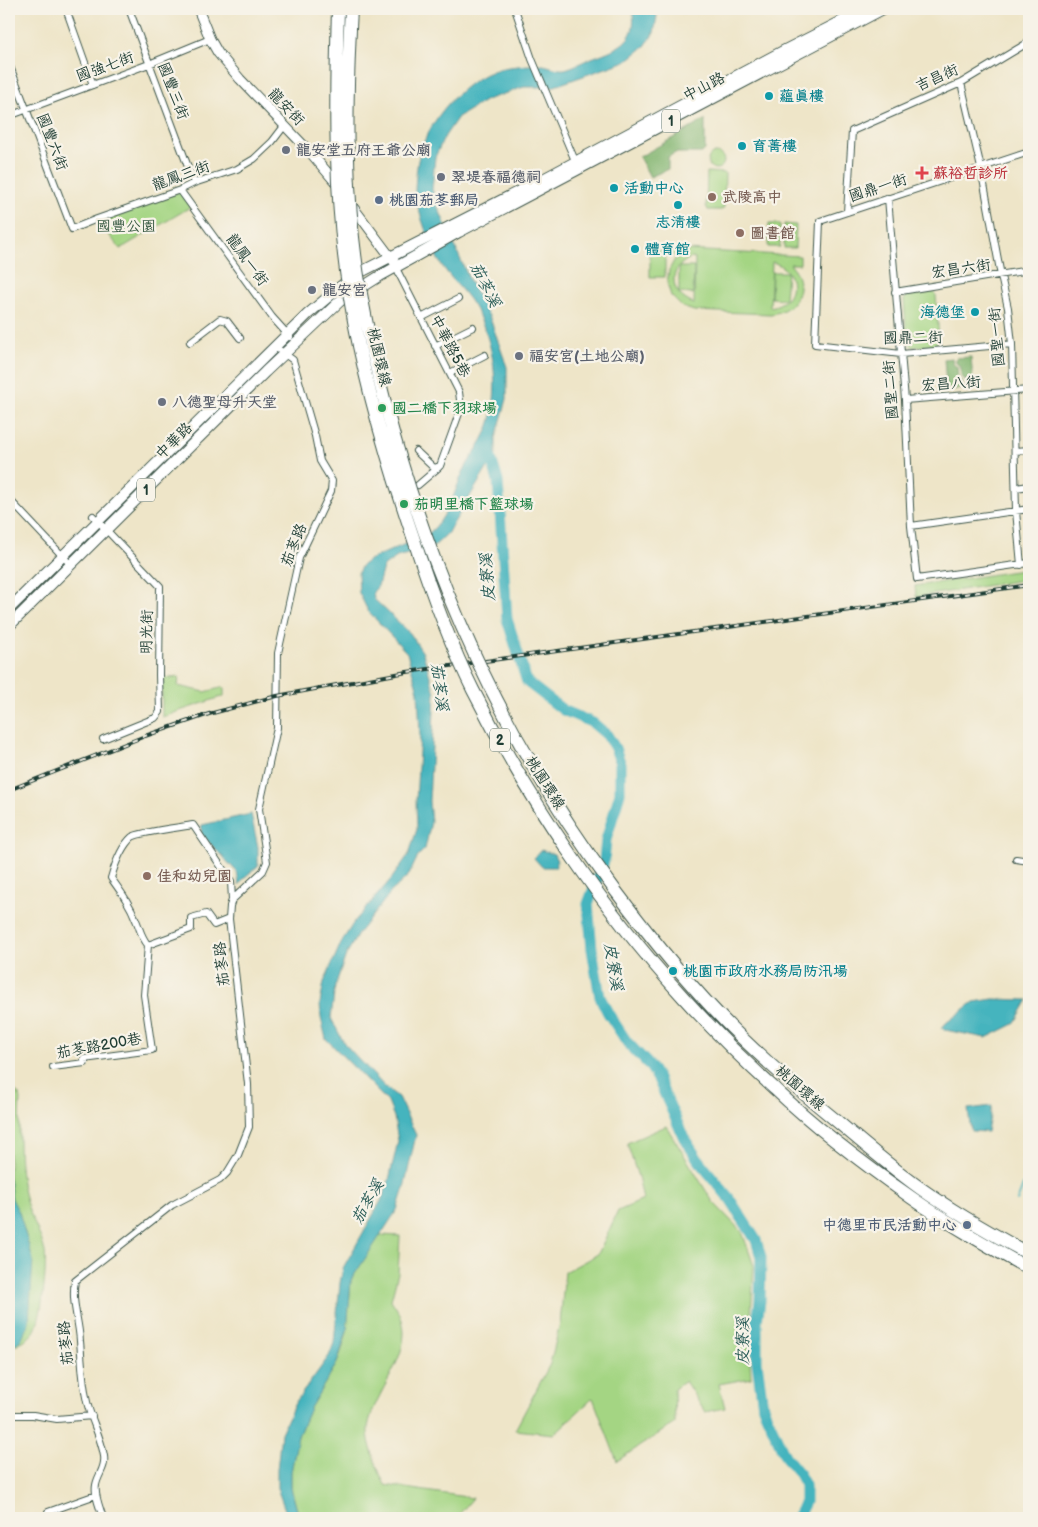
<svg xmlns="http://www.w3.org/2000/svg" width="1038" height="1527" font-family="'Balsamiq Sans','LXGW WenKai TC',sans-serif">
  <rect width="100%" height="100%" fill="#f7f3e8"/>
  <filter id="ink" filterUnits="userSpaceOnUse"><feTurbulence type="fractalNoise" baseFrequency=".02" numOctaves="2"/><feDisplacementMap in="SourceGraphic" scale="10" xChannelSelector="R" yChannelSelector="G"/><feConvolveMatrix kernelMatrix="1 2 1 2 8 2 1 2 1" color-interpolation-filters="sRGB"/></filter>
  <filter id="wash" filterUnits="userSpaceOnUse"><feTurbulence type="fractalNoise" baseFrequency=".0096" numOctaves="4" result="noise"/><feDisplacementMap in="SourceGraphic" scale="20" xChannelSelector="R" yChannelSelector="G"/><feGaussianBlur stdDeviation="1.12" result="paint"/><feColorMatrix in="noise" values="0 0 0 0 0 0 0 0 0 0 0 0 0 0 0 0 0 1.4 0 .05"/><feComposite in="paint" operator="in"/></filter>
  <g filter="url(#wash)">
    <rect width="100%" height="100%" fill="#eee5c8"/>
    <path fill="#a4d583" stroke="#62895c" fill-rule="evenodd" d="M708 161a8 8 0 1 1 16 0a8 8 0 1 1-16 0Z
      M707,172L725,173L724,207L722,210H708L706,206Z
      M180,190L192,206L120,249L97,219Z
      M769,224H780V247H768Z
      M784,224L796,225L795,248H784Z
      M668,249L800,256V264H790C808,284 798,310 771,314L694,311L682,307L671,296L667,283L669,270L675,259L679,256L668,255ZM691,258L695,259L694,304C670,295 666,269 691,258ZM772,262C798,269 799,302 770,307Z
      M650,250H665V277H650Z
      M679,267H694L693,294L679,293Z
      M772,272H787L785,299L771,298Z
      M933,292L936,295L939,341L936,345L913,347L907,342L904,300L907,295Z
      M1029,569V579L916,597L915,586Z
      M179,677L178,686L205,692L224,687V696L162,717V678Z
      M9,1086L12,1087L20,1096C19,1129 17,1166 25,1198C30,1217 41,1234 45,1252C47,1266 42,1321 34,1332C30,1338 16,1346 9,1347Z
      M666,1126L713,1202L742,1232L754,1266L749,1346L751,1378L719,1384L725,1408L705,1412L685,1381L674,1389L675,1423L617,1461L593,1398L554,1434L515,1430L550,1364L560,1324L565,1272L598,1254L618,1211L643,1200L639,1180L627,1143Z
      M380,1235L400,1236L398,1273L391,1300C395,1306 400,1313 402,1320C413,1355 374,1392 368,1427C366,1440 379,1473 385,1485L473,1498L456,1518H299L291,1488V1472L298,1436L310,1408L337,1363L344,1344L347,1331L351,1280Z"/>
    <path fill="#83b671" stroke="#517a52" d="M705,120V150L702,153H675L668,157V169L650,177L639,157Z
      M971,357L973,381H979V387L967,388L966,380L961,377V367L956,363V358Z
      M952,358L953,364L957,367L958,378L962,382L963,389L941,390L940,385L946,384L944,359Z"/>
    <path fill="#45b4be" stroke="#327879" d="M632,9H655L657,16L654,33L645,46L626,61L552,87H524L486,100L458,117L445,136L435,157L432,189L437,205L469,279L490,318L507,367V399L496,438V454L447,534L433,547L397,557L383,567L378,586L373,592L374,599L410,633L423,653L435,693L429,801L431,822L425,849L418,856L409,875L391,892L358,934L346,955L335,986L331,1018L344,1043L384,1086L398,1097L416,1135L404,1188L397,1210L351,1280L347,1331L337,1363L310,1408L298,1436L291,1472V1488L299,1518H288L277,1488V1470L281,1433L295,1403L329,1356L334,1343L340,1283L343,1268L381,1201L388,1184L398,1141L394,1117L388,1102L326,1039L321,1018L320,1003L324,982L341,943L354,922L392,878L409,854L417,829L416,801L420,735L418,691L407,653L368,611L359,593L358,573L362,565L369,560L428,534C447,519 454,493 463,472C472,454 486,439 491,419C499,383 494,345 477,312C468,294 450,279 439,261C431,248 417,208 415,193C415,185 416,175 417,167C422,125 466,72 509,67C519,66 532,64 543,65C550,66 557,70 565,69C573,67 582,62 589,59C615,49 640,43 632,9Z
      M251,814L258,847V866L246,876L239,885L237,872L201,834L202,825Z
      M541,850L554,854L557,861L556,867H542L534,858Z
      M993,999L1028,1000L1014,1024L986,1038L945,1030L942,1028L946,1023L974,1002Z
      M992,1106L987,1132L971,1131L968,1109Z
      M9,1178L12,1199L19,1212L33,1260L29,1322L21,1340L9,1348Z"/>
    <g fill="none" stroke-linecap="round" stroke-linejoin="round">
      <path stroke="#45b4be" stroke-width="2" d="M1017,1201L1029,1170"/>
      <path stroke="#45b4be" stroke-width="11" d="M488,448L498,481L507,619L527,682L563,710L593,723L607,735L615,748L620,762V793L606,840L604,861L588,904L592,949L600,997L608,1013L627,1042L650,1066L658,1079L684,1138L699,1161L729,1198L756,1240L761,1257L760,1301L757,1321V1362L763,1407L785,1456L798,1472L805,1485V1502L797,1518"/>
    </g>
  </g>
  <g filter="url(#ink)">
    <g fill="none" stroke-linecap="round" stroke-linejoin="round">
      <g stroke="#3e564a" stroke-width="8">
        <path id="minor" d="M66,9L93,85
          M129,9L194,183
          M515,9L532,59L576,163
          M9,64L72,229L97,219L180,190L194,183L237,169L254,159L272,142L285,125
          M961,83L981,168L1001,276L1008,308L1012,344L1016,511L1021,565
          M9,116L149,64L210,39
          M180,190L272,317L290,337
          M888,198L905,400L911,526L917,579L1029,563
          M847,212L852,131L961,83L1029,42
          M396,268L459,392L461,408L440,466L434,468L416,451
          M895,292L1029,270
          M421,318L458,299
          M190,342L220,319L227,321L240,338
          M1012,344L901,354L815,344L820,221L1029,152
          M435,346L473,327
          M450,373L485,355
          M905,400L1029,390
          M1015,451L1029,450
          M418,485L439,467
          M1016,488L1029,486
          M9,499L71,565
          M93,516L160,586L159,675L160,712L155,718L103,739
          M911,526L1029,509
          M1016,859L1029,861
          M148,945C141,937 140,929 136,920C130,904 121,892 111,878C115,864 121,847 132,837C139,832 182,827 193,825L231,881L232,900
          M53,1067L85,1063L84,1059L152,1050L144,995L148,945L191,929V918L206,914L214,925L229,919
          M9,1415H33L57,1419L92,1416
          M48,1512L96,1495
          M103,1518C100,1508 94,1495 96,1485C98,1474 106,1468 104,1456C101,1437 91,1420 87,1402C82,1381 82,1362 80,1341C79,1321 71,1301 75,1281L172,1205L220,1180L227,1173L238,1155L249,1127L248,1084L229,919L230,906L232,900L263,871L267,862L259,809L277,728L278,653L299,558L331,491L332,481L320,461L315,436L293,360L275,347"/>
      </g>
      <g stroke="#3e564a" stroke-width="11">
        <path id="tertiary" d="M198,9L210,39L218,53L240,79L310,152L337,184
          M350,203L395,263"/>
      </g>
      <g stroke="#3e564a" stroke-width="12">
        <path id="primary" d="M9,609L308,314L353,276L545,178L785,50L856,14L863,9
          M9,626L265,372L340,301L380,276L459,232L883,9"/>
      </g>
      <use href="#minor" stroke="#fff" stroke-width="6"/>
      <use href="#tertiary" stroke="#fff" stroke-width="9"/>
      <use href="#primary" stroke="#fff" stroke-width="10"/>
      <g stroke="#1f3d34" stroke-width="4">
        <path id="rail" d="M9,790L145,736L209,714L277,696L407,672L1029,585"/>
      </g>
      <use href="#rail" stroke="#f7f3e8" stroke-width="2" stroke-dasharray="5.5" stroke-linecap="butt"/>
      <g stroke="#3e564a" stroke-width="14" stroke-linecap="butt">
        <path id="motorway-bridge" d="M338,9C335,105 334,202 350,298C363,378 386,457 412,534C429,586 448,640 473,690C528,799 601,907 683,997C712,1029 743,1060 775,1089C817,1129 865,1165 912,1198C949,1224 990,1247 1029,1269
          M351,9C346,103 344,200 361,294C401,510 483,713 615,890C654,942 695,993 742,1038C773,1068 805,1095 838,1122C865,1145 892,1168 920,1188C955,1213 992,1234 1029,1254"/>
      </g>
      <use href="#motorway-bridge" stroke="#fff" stroke-width="12"/>
    </g>
  </g>
  <g fill="#0f9aa8" stroke="#f7f3e8" stroke-width="2">
    <circle cx="769" cy="96" r="5"/>
    <circle cx="742" cy="146" r="5"/>
    <circle cx="614" cy="188" r="5"/>
    <circle cx="678" cy="205" r="5"/>
    <circle cx="635" cy="249" r="5"/>
    <circle cx="975" cy="312" r="5"/>
    <circle cx="673" cy="971" r="5"/>
  </g>
  <g fill="#6b7280" stroke="#f7f3e8" stroke-width="2">
    <circle cx="286" cy="150" r="5"/>
    <circle cx="441" cy="177" r="5"/>
    <circle cx="312" cy="290" r="5"/>
    <circle cx="519" cy="356" r="5"/>
    <circle cx="162" cy="402" r="5"/>
  </g>
  <path fill="#e0444e" stroke="#f7f3e8" stroke-width="2" d="M919.5 165.5h5v5h5v5h-5v5h-5v-5h-5v-5h5z"/>
  <g fill="#8d6e63" stroke="#f7f3e8" stroke-width="2">
    <circle cx="712" cy="197" r="5"/>
    <circle cx="740" cy="233" r="5"/>
    <circle cx="147" cy="876" r="5"/>
  </g>
  <g fill="#5c6f8a" stroke="#f7f3e8" stroke-width="2">
    <circle cx="379" cy="200" r="5"/>
    <circle cx="967" cy="1225" r="5"/>
  </g>
  <g fill="#2e9e5b" stroke="#f7f3e8" stroke-width="2">
    <circle cx="382" cy="408" r="5"/>
    <circle cx="404" cy="504" r="5"/>
  </g>
  <g text-anchor="middle" dominant-baseline="central" stroke-width="4.5" stroke-linejoin="round" paint-order="stroke">
    <g fill="#f7f3e8" stroke="#60746a" stroke-width="1">
      <rect x="662" y="109.5" width="18" height="23" rx="4"/>
      <rect x="137" y="478.5" width="18" height="23" rx="4"/>
      <rect x="490" y="728.5" width="20" height="23" rx="4"/>
    </g>
    <g font-size="14" font-weight="bold" fill="#1f3d34">
      <text x="671" y="121">1</text>
      <text x="146" y="490">1</text>
      <text x="500" y="740">2</text>
    </g>
    <g font-size="15" fill="#1f3d34" stroke="#f7f3e8">
      <text transform="translate(105 67) rotate(-20)">國強七街</text>
      <text transform="translate(937 78) rotate(-24)">吉昌街</text>
      <text transform="translate(704 87) rotate(-27)">中山路</text>
      <text transform="translate(173 91) rotate(69)">國豐三街</text>
      <text transform="translate(286 107) rotate(46)">龍安街</text>
      <text transform="translate(52 142) rotate(69)">國豐六街</text>
      <text transform="translate(181 176) rotate(-20)">龍鳳三街</text>
      <text transform="translate(878 188) rotate(-18)">國鼎一街</text>
      <text transform="translate(247 260) rotate(54)">龍鳳一街</text>
      <text transform="translate(961 269) rotate(-8)">宏昌六街</text>
      <text transform="translate(997 337) rotate(-95)">國聖一街</text>
      <text transform="translate(913 338) rotate(-1)">國鼎二街</text>
      <text transform="translate(450 346) rotate(62)">中華路5巷</text>
      <text transform="translate(379 357) rotate(77)">桃園環線</text>
      <text transform="translate(951 384) rotate(-4)">宏昌八街</text>
      <text transform="translate(891 390) rotate(-94)">國聖二街</text>
      <text transform="translate(174 441) rotate(-45)">中華路</text>
      <text transform="translate(294 545) rotate(-68)">茄苳路</text>
      <text transform="translate(147 632) rotate(-89)">明光街</text>
      <text transform="translate(545 783) rotate(58)">桃園環線</text>
      <text transform="translate(222 964) rotate(-96)">茄苳路</text>
      <text transform="translate(99 1046) rotate(-10)">茄苳路200巷</text>
      <text transform="translate(800 1088) rotate(41)">桃園環線</text>
      <text transform="translate(66 1343) rotate(-95)">茄苳路</text>
    </g>
    <g font-size="15" font-weight="bold" fill="#0d838f" stroke="#f7f3e8" text-anchor="start">
      <text x="779" y="96">蘊真樓</text>
      <text x="752" y="146">育菁樓</text>
      <text x="624" y="188">活動中心</text>
      <text x="678" y="222" text-anchor="middle">志清樓</text>
      <text x="645" y="249">體育館</text>
      <text x="965" y="312" text-anchor="end">海德堡</text>
      <text x="683" y="971">桃園市政府水務局防汛場</text>
    </g>
    <g font-size="15" font-weight="bold" fill="#5b616d" stroke="#f7f3e8" text-anchor="start">
      <text x="296" y="150">龍安堂五府王爺公廟</text>
      <text x="451" y="177">翠堤春福德祠</text>
      <text x="322" y="290">龍安宮</text>
      <text x="529" y="356">福安宮(土地公廟)</text>
      <text x="172" y="402">八德聖母升天堂</text>
    </g>
    <g font-size="15" font-weight="bold" fill="#be3a42" stroke="#f7f3e8" text-anchor="start">
      <text x="933" y="173">蘇裕哲診所</text>
    </g>
    <g font-size="15" font-weight="bold" fill="#785e54" stroke="#f7f3e8" text-anchor="start">
      <text x="722" y="197">武陵高中</text>
      <text x="750" y="233">圖書館</text>
      <text x="157" y="876">佳和幼兒園</text>
    </g>
    <g font-size="15" font-weight="bold" fill="#4e5e75" stroke="#f7f3e8" text-anchor="start">
      <text x="389" y="200">桃園茄苳郵局</text>
      <text x="957" y="1225" text-anchor="end">中德里市民活動中心</text>
    </g>
    <g font-size="15" fill="#3a5b44" stroke="#f7f3e8">
      <text x="126" y="226">國豐公園</text>
    </g>
    <g font-size="15" font-weight="bold" fill="#27864d" stroke="#f7f3e8" text-anchor="start">
      <text x="392" y="408">國二橋下羽球場</text>
      <text x="414" y="504">茄明里橋下籃球場</text>
    </g>
    <g font-size="16" font-style="italic" fill="#285b56" stroke="#f7f3e8">
      <text transform="translate(485 285) rotate(63)">茄苳溪</text>
      <text transform="translate(488 577) rotate(-94)">皮寮溪</text>
      <text transform="translate(439 687) rotate(83)">茄苳溪</text>
      <text transform="translate(613 967) rotate(81)">皮寮溪</text>
      <text transform="translate(368 1202) rotate(-60)">茄苳溪</text>
      <text transform="translate(743 1341) rotate(-90)">皮寮溪</text>
    </g>
  </g>
  <rect width="1038" height="1527" fill="none" stroke="#f7f3e8" stroke-width="30"/>
</svg>
